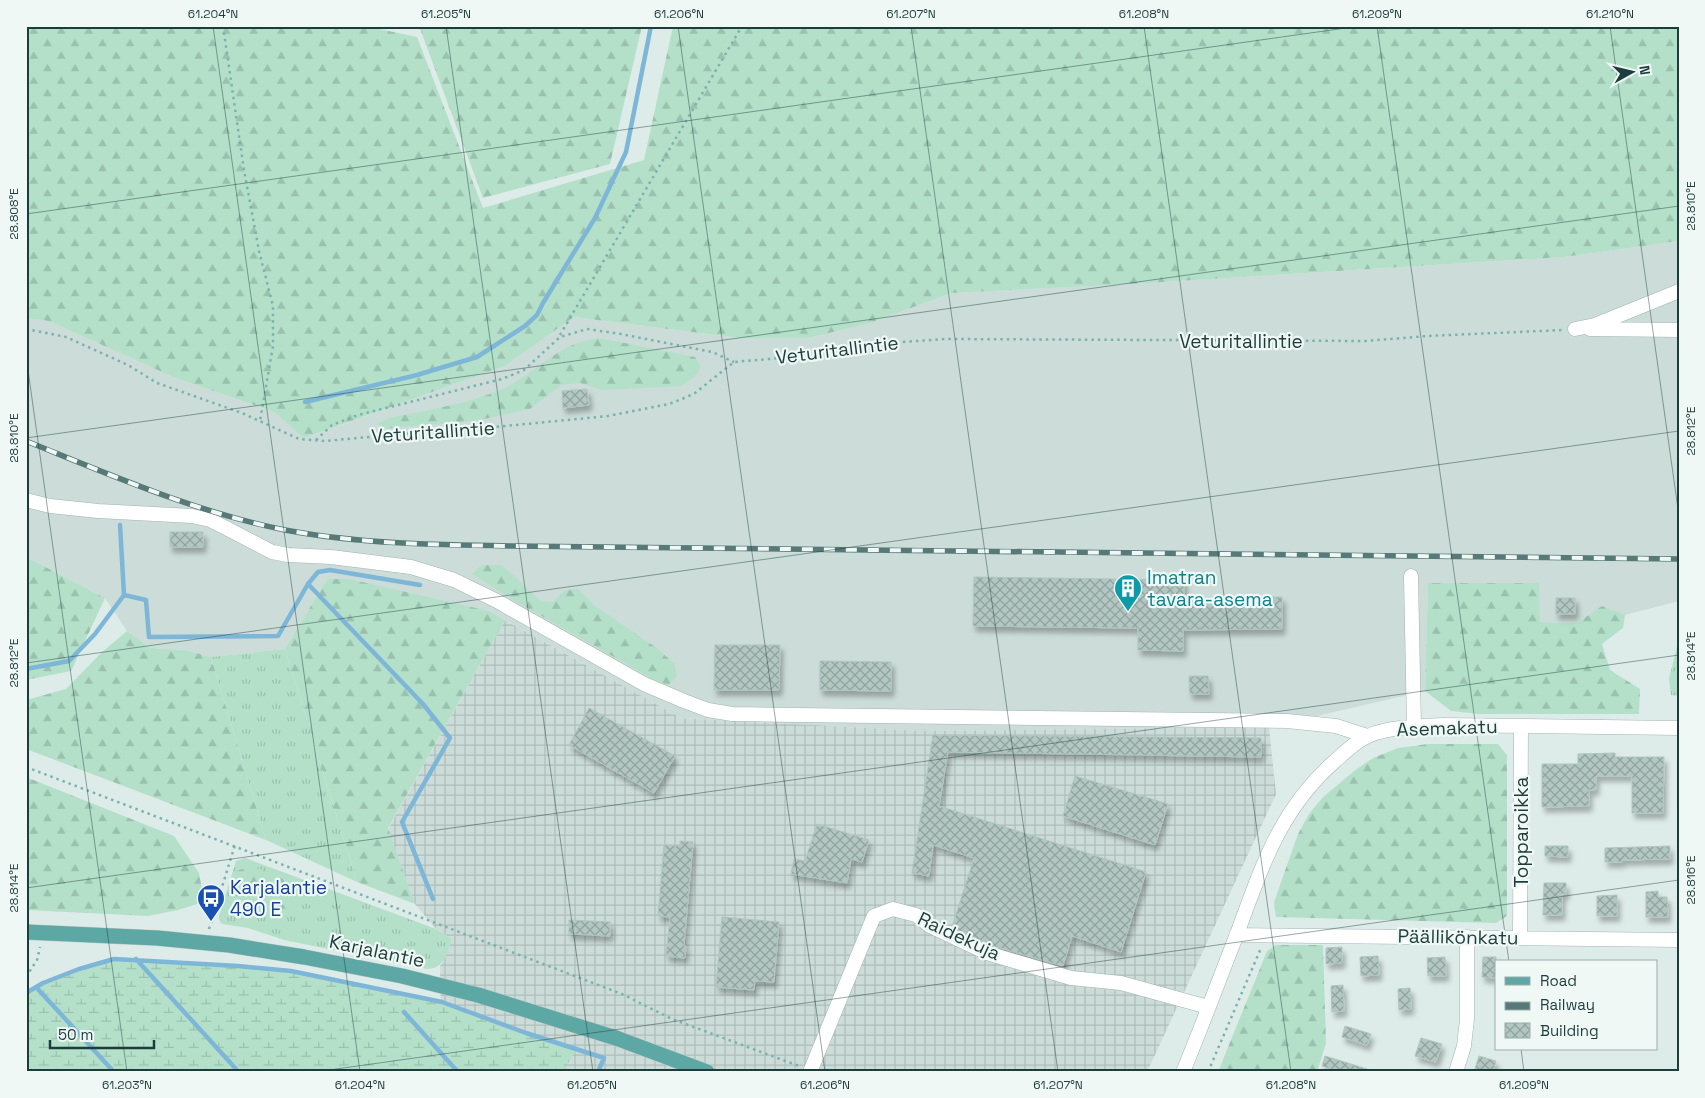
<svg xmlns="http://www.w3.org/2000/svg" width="1705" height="1098" font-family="'Space Grotesk',sans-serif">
  <defs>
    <pattern id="industrial-grid" width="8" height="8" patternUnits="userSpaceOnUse" patternTransform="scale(1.25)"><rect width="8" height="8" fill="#ccdcd8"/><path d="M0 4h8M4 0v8" fill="none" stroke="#afbeba"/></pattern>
    <pattern id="grass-tufts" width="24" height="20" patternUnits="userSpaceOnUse" patternTransform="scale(1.25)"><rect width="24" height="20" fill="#b4e0ca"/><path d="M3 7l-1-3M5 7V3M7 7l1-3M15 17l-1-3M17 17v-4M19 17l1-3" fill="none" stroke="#9ac1ae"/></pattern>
    <pattern id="forest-firs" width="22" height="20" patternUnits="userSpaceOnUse" patternTransform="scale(1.25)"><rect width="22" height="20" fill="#b4e0ca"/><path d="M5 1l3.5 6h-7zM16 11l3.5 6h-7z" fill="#9ac1ae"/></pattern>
    <pattern id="wetland-marsh" width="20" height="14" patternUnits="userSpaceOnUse" patternTransform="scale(1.25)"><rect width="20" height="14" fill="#b4e0ca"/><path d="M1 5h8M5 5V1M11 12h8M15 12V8" fill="none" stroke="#9ac1ae"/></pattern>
    <pattern id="building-cross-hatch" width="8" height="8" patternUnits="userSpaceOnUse" patternTransform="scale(1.25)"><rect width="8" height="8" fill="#b3c7c2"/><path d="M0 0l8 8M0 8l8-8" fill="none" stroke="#91a39f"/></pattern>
    <filter id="shadow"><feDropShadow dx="3" dy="5.5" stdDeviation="2.5" flood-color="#0004"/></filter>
  </defs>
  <rect width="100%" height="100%" fill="#deece9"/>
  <path fill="#ccdcd8" d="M1679,241V601L1625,615L1602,607L1577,623L1540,622L1538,583H1428L1425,691L1269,727L923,731L681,718L489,611L327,579L285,649L211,657L185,650L150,648L127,631L105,598L26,557V318L49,321L173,377L274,412L305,438L505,366L574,317L738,338H808L867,324L952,293L1131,284L1564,257Z"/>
  <path fill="url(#industrial-grid)" d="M505,620L681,718L923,731L1269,727L1276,794L1147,1072H445L441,1018L440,966L443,962L452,939L436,929L415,904L388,829Z"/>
  <path fill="url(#grass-tufts)" d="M1679,638V696L1671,695L1669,679Z
    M285,649L357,882L266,840L211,657Z
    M245,858L436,929L452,939C446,954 446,968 427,969L284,940L248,928L222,924L219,920V916L236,861Z"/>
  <path fill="url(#forest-firs)" d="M26,26H365L417,37L483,208L644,160L673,26H1679V241L1564,257L1131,284L952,293L867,324L808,338H739L574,317L505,366L304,438L274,412L173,377L49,321L26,318Z
    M419,26H642L610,164L483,198Z
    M599,338L695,357L701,366L697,374L682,386L602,390L580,383L561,385L530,409L475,421L381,429L378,423L390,418C425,410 464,405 498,391C535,376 557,342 599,338Z
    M26,557L105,598L71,671L26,680Z
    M482,565H502L541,601L553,602L565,590L578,589L595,606L654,646L674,663L677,676L669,685L656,681L510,598L472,574Z
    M327,579H349L489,611L505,620L388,828L415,904L357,882L285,649Z
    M1428,583H1539L1540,622L1577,623L1602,606L1625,615L1623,628L1602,644L1610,670L1640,689L1639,714H1479L1451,711L1425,691Z
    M127,631L150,648L185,650L211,657L266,840L26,749V700L66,689L102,652Z
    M1428,744H1498L1507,755V916L1496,923L1276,917L1274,902L1298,834L1309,814L1322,798L1354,771L1373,758L1398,748Z
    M26,777L174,836L199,873L203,895L197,904L178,910L148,916L26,910Z
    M251,868C271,870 304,883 288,909C275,912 254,912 241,906C227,900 225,878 239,870C242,869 248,868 251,868Z
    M1276,945H1323L1326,1043L1317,1072H1218L1267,951Z"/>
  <path fill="url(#wetland-marsh)" d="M114,959L238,966L291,971L369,986L442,1002L526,1033L577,1049L562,1072H258C222,1067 187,1071 150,1072C109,1073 67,1072 26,1072V993C54,976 84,967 114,959Z"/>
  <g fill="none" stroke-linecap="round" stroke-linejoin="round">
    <path stroke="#7eb6d8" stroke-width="4.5" d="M305,402L417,375L477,357L525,326L537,315L543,303L595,218L626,152L651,26
      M308,584L423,704L450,738L402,822L433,899
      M124,595L146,600L149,637L278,636L308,584L318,572L330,570L420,585
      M26,669L69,661L95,634L124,595L120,525
      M136,959L236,1069
      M36,987L114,1072
      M26,993L43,983L79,969L114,959L238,966L291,971L442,1002L526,1033L604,1058L598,1072
      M404,1012L458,1072"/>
  </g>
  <path fill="url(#building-cross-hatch)" stroke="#b0c6c2" filter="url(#shadow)" d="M587,389L589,405L563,408L562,391Z
    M170,532H203V547H170Z
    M974,577L1184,580V598L1282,597V629L1183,630V651L1138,650V628L973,626Z
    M1556,598H1575V614H1556Z
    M715,645H780L779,690H714Z
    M820,661L891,662V691L820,690Z
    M1189,676H1208L1209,694H1190Z
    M589,708L675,756L654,793L569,745Z
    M933,735L1261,738V757L948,752L939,806L1146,872L1121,952L1072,936L1063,966L990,945L952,927L974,858L933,845L929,876L912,873Z
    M1615,753V757H1664L1663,813H1632V776H1596V790H1589V806L1542,807V764H1578V754Z
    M1075,776L1168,804L1155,845L1063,816Z
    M817,824L869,840L862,862L851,859L847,883L791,874L794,859L805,861Z
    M680,841L693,842L684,946H686L685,958L666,956L670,917L658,916L664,845L680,846Z
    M1545,846H1568V857L1545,856Z
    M1670,846V859L1622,860V862H1605V848Z
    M1544,883H1566V894H1562V915H1543Z
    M1658,891V897H1667L1668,917H1646V892Z
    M1617,895V916H1597V896Z
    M722,917L779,922L774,982L755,981L754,990L716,987Z
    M569,920L610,922V936L569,934Z
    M1342,947V963L1326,964V948Z
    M1378,956L1379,975L1361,976L1360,957Z
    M1445,957L1446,976H1428L1427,958Z
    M1483,957H1496V978L1482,977Z
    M1343,985L1344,1011L1332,1012L1331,986Z
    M1410,988L1411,1009L1399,1010L1398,989Z
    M1345,1026L1371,1034L1367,1045L1342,1037Z
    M1421,1038L1442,1044L1436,1062L1415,1056Z
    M1325,1056L1367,1069V1072H1340L1322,1066Z
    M1479,1056L1496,1061L1493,1072H1474Z"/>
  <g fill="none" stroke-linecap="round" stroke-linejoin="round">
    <g stroke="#a0b4b2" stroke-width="15">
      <path id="minor" d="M1575,329L1595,325L1679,291
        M1590,329L1679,330
        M26,500L50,506L98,511L192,516L210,520L226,528L272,552L288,555L331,557L411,567L454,580L497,601L644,684L684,701L708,710L732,714L795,715L1287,721L1336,726L1367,736
        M1411,576L1414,727
        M1236,935L1679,940
        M1520,937L1521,726
        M810,1072L874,916L893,909L916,915L930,926L987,953L1071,978L1121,983L1208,1007
        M1183,1072C1202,1026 1219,980 1237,934C1262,867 1279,810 1335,761C1345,752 1356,741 1368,736C1387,727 1422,726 1443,725L1679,728
        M1456,1072L1464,1046L1467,1019V937"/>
    </g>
    <g stroke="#c0c9c8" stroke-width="16">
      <path id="major" d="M26,932L157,938L229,945L304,957L402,976L478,995L616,1038L707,1072"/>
    </g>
    <path stroke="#7ab3ae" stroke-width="2.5" stroke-dasharray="2.5 4" stroke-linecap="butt" d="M223,26L244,170L259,251L273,306V346L260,421
      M26,329L66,337L128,365L157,383L242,413L299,439L325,441L413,433L495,427L608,416L669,404L682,399L695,393L734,362L792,357L858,345L946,339L1365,341L1427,336L1563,330
      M560,335L742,26
      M316,440L332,425L358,415L502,379L524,370L560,337L587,329L621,334L712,352L734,362
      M26,767L622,994L672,1019L799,1066
      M209,929L235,845
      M26,977L37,960L40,947
      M1208,1072L1261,948"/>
    <use href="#minor" stroke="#fff" stroke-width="14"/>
    <use href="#major" stroke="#5da7a4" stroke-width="15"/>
    <g stroke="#577978" stroke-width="5.5">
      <path id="rail" d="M26,441C111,475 195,512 285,530C360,544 437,545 513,546L1679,559"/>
    </g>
    <use href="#rail" stroke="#eff8f5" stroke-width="4" stroke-dasharray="11" stroke-linecap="butt"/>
  </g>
  <path fill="none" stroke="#1d3d3c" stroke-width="1" stroke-opacity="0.45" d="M213,26L360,1072M446,26L593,1072M678,26L825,1072M911,26L1058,1072M1144,26L1291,1072M1377,26L1509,962M1610,26L1679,516M26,214L1360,26M26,356L127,1072M26,438L1679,206M26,663L1679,431M26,888L1679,655M1521,1049L1524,1072M315,1072L1679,880"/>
  <defs>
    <g id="building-pin" transform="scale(1.4375)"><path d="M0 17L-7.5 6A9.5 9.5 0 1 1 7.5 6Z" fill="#0f9aa8" stroke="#eff8f5"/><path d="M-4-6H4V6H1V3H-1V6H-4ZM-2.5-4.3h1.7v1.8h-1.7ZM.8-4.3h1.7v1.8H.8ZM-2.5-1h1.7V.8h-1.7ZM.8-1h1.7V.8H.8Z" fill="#fff"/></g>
    <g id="bus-pin" transform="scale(1.4375)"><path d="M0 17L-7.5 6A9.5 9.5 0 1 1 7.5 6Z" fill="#1a4fb4" stroke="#eff8f5"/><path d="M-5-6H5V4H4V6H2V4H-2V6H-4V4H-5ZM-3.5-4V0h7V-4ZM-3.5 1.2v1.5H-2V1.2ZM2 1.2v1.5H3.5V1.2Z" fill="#fff"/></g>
  </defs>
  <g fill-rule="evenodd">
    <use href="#building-pin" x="1128" y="588"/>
    <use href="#bus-pin" x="211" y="898"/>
  </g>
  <g text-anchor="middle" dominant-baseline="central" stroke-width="4.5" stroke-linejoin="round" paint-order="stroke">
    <g font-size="19" fill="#1d3d3c" stroke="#eff8f5">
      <text x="1241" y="341">Veturitallintie</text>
      <text transform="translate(837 350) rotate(-7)">Veturitallintie</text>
      <text transform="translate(433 432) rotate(-4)">Veturitallintie</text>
      <text transform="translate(1447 728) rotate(-2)">Asemakatu</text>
      <text transform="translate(1521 832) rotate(-90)">Topparoikka</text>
      <text transform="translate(959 936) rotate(25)">Raidekuja</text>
      <text transform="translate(1458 937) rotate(1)">Päällikönkatu</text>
      <text transform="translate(377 951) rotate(12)">Karjalantie</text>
    </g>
    <g font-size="19" fill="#0d838f" stroke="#eff8f5" text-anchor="start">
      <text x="1147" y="577">Imatran<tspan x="1147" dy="22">tavara-asema</tspan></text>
    </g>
    <g font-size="19" fill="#164399" stroke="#eff8f5" text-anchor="start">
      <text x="230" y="887">Karjalantie<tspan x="230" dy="22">490 E</tspan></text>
    </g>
  </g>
  <rect width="1705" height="1098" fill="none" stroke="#eff8f5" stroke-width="55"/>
  <rect x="1495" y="960" width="162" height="90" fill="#eff8f5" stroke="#9badab"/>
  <rect x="1505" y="977" width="25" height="8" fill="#5da7a4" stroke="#9badab"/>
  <text x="1540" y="986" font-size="15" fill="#1d3d3c">Road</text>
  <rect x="1505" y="1002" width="25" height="8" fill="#577978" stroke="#9badab"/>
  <text x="1540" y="1010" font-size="15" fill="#1d3d3c">Railway</text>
  <rect x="1505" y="1023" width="25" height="15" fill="url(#building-cross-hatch)" stroke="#9badab"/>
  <text x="1540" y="1036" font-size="15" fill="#1d3d3c">Building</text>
  <g transform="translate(1632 72) rotate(82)" stroke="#eff8f5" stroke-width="4" paint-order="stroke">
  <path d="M0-4L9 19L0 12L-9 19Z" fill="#1d3d3c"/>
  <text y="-8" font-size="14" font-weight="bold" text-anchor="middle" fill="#1d3d3c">N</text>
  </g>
  <path d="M50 1040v8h104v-8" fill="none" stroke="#1d3d3c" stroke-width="2.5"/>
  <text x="58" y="1040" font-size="15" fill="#1d3d3c" stroke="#eff8f5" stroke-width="4" paint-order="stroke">50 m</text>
  <rect x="28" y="28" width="1650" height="1042" fill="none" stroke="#1d3d3c" stroke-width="2"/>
  <g font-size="12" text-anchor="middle" fill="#1d3d3c">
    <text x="213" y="18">61.204°N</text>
    <text x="446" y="18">61.205°N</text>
    <text x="679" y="18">61.206°N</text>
    <text x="911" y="18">61.207°N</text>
    <text x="1144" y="18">61.208°N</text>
    <text x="1377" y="18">61.209°N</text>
    <text x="1610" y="18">61.210°N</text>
    <text transform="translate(1691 206) rotate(-90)" y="4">28.810°E</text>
    <text transform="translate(14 214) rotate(-90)" y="4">28.808°E</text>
    <text transform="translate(1691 431) rotate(-90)" y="4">28.812°E</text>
    <text transform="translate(14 438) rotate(-90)" y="4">28.810°E</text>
    <text transform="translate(1691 656) rotate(-90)" y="4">28.814°E</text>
    <text transform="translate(14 663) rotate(-90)" y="4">28.812°E</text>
    <text transform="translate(1691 880) rotate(-90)" y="4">28.816°E</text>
    <text transform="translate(14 888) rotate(-90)" y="4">28.814°E</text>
    <text x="127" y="1089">61.203°N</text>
    <text x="360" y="1089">61.204°N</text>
    <text x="592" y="1089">61.205°N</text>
    <text x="825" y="1089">61.206°N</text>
    <text x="1058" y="1089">61.207°N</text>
    <text x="1291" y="1089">61.208°N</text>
    <text x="1524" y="1089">61.209°N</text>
  </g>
</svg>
